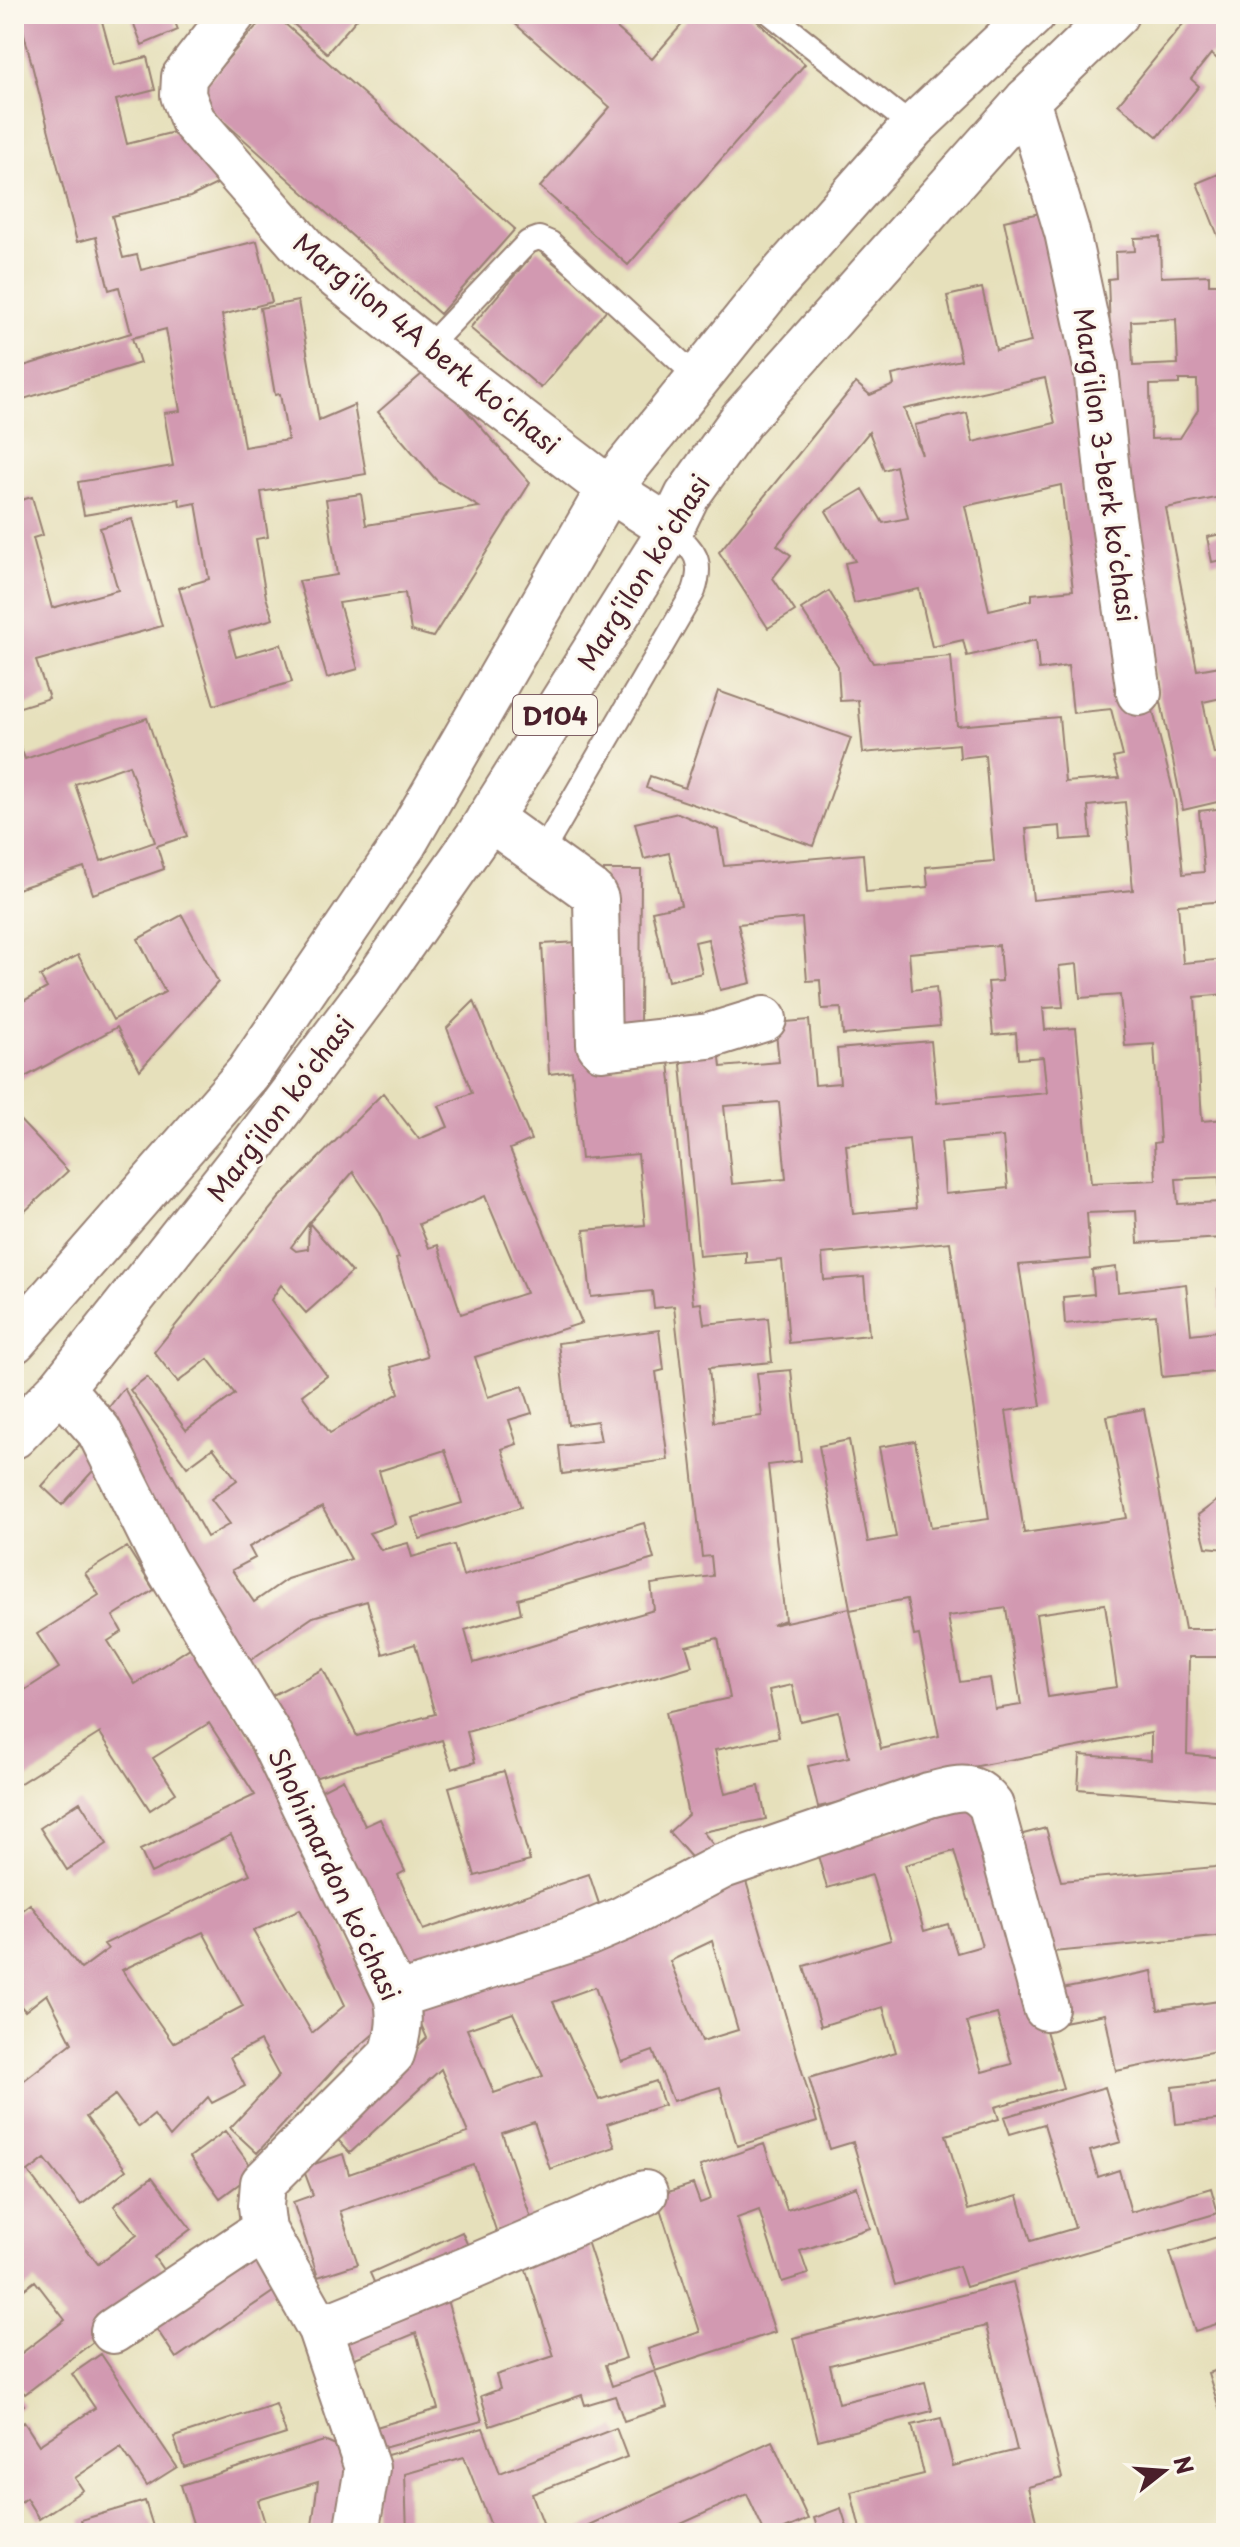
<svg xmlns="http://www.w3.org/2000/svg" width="1240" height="2547" font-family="'Playpen Sans',sans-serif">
  <rect width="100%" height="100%" fill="#fbf7ec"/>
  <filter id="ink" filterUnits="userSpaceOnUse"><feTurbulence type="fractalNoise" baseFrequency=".0125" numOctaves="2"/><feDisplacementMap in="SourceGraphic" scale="16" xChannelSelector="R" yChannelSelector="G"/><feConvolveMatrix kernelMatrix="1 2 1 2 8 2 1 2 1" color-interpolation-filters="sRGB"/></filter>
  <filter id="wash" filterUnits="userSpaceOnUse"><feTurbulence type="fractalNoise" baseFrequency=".006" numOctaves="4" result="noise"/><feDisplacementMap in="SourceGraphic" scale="32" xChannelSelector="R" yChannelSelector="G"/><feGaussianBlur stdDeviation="1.8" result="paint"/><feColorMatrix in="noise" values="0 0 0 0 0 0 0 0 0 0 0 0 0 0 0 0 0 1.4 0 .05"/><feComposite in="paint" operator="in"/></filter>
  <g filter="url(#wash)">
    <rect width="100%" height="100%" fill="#e6e0bb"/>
    <g id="blocks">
      <path fill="#d299b1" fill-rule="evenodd" d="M19,14H100L114,65L147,57L155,90L116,100L127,144L194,127L221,182L190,197L112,216L123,258L137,255L141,270L257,241L272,302L222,315L244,447L288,440L280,394L275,395L260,308L298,301L319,420L354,405L366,474L261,492L268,537L256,539L266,597L273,619L229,632L236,657L281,644L292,682L214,705L179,588L209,579L196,503L180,506L179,499L84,515L78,482L173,466L164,413L180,411L166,329L132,338L140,363L14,402V369L131,333L119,287L109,290L96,237L77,242Z
        M130,14H172L178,30L142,45Z
        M267,14H274L515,229L440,314L195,96Z
        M282,14H361L327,53Z
        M504,14H601L652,59L691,14H749L805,64L628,265L540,187L610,107Z
        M1191,14H1226V66L1211,54L1191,79L1199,86L1158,137L1118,104Z
        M1226,171V256L1197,183Z
        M1049,211L1150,699L1175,798L1183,874L1204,872L1199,811L1226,808V901L1178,905L1183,963L1226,959V994L1195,997L1202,1121L1226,1119V1219H1221L1223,1238L1138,1243L1136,1211L1087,1213L1090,1259L1019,1265L1041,1406L1006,1411L1024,1533L1127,1518L1107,1416L1144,1409L1185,1629H1223L1221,1620H1226V1657H1189L1187,1754L1226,1758V1801L1078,1789L1080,1755L1151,1760V1733L946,1772L947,1778L818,1807L808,1766L849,1757L839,1712L800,1721L792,1685L769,1690L779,1737L715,1750L725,1794L759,1786L766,1819L703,1832L716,1848L697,1864L669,1832L688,1815L666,1712L730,1698L718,1638L686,1646L692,1666L467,1732L475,1762L452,1769L442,1740L307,1780L265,1699L323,1669L357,1736L435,1714L415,1644L383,1654L367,1601L313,1617L243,1665L99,1420L124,1388L207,1537L230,1524L211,1499L237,1480L213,1448L187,1467L130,1390L147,1377L186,1430L235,1394L208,1359L178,1382L154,1352L279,1198L383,1093L419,1139L448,1127L439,1106L472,1093L447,1028L474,1001L531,1140L510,1149L582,1323L475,1357L488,1397L523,1386L532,1413L509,1420L517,1444L502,1449L521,1507L420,1539L412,1518L462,1503L445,1450L379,1471L395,1524L369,1533L381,1550L408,1543L412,1557L454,1545L463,1576L644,1523L654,1559L518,1599L521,1613L465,1630L474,1663L654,1610L651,1584L713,1576L711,1556L702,1557L674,1306L654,1308L652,1291L591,1297L584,1230L645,1225L638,1154L581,1159L572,1071L549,1074L542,944L580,942L594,1069L669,1062L693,1304L701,1303L704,1324L768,1318L772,1362L709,1368L714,1422L762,1416L757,1373L791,1370L801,1461L768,1465L785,1620L772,1625L850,1608L819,1446L849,1440L868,1542L896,1537L879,1447L915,1441L931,1527L989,1519L950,1242L822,1254L824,1280L864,1277L869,1335L789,1343L782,1260L746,1263V1252L699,1256L679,1043L718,1039L721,1067L779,1062L775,1023L809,1020L815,1085L840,1083L837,1049L931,1041L937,1103L1047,1093L1043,1057L1018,1059L1016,1033L993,1035L988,982L1002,981L999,945L909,953L912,990L936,987L940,1026L843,1035L841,1008L822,1009L820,980L807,981L802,918L738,924L751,983L720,990L708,939L695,942L702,973L668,981L652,911L681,905L669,853L644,859L635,823L678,813L718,830L724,866L863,854L866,892L928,887L926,867L994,861L985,755L960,758L959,744L863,753L858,700L840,701L838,666L801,609L829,591L873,663L951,656L957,726L1059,717L1065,782L1119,778L1113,758L1123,756L1111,709L1073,713L1068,666L1039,670L1036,640L967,656L963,640L932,647L919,589L854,603L845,563L855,561L826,511L863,489L883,523L908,518L896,466L884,470L869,432L777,545L791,555L773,578L795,611L768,628L719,552L856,383L870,395L894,385L892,375L961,360L947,296L982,288L996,350L1031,342L1004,221ZM1045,378L1055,423L973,442L967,413L915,425L922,455L904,409ZM1061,485L1073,590L1032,594V600L989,610L965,506ZM1125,802L1133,890L1033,900L1026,829L1060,826L1061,840L1091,838L1088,806ZM1077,964L1080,998L1120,995L1125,1046L1154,1044L1160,1142L1154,1143L1156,1180L1091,1183L1076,1028L1045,1030L1043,1008L1063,1007L1059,966ZM779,1102L786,1179L732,1184L724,1106ZM1003,1137L1008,1188L945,1194L941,1142ZM909,1139L916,1208L853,1214L846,1145ZM353,1172L380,1212L399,1258L396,1259L427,1356L391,1367L399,1393L330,1433L302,1395L327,1376L271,1300L281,1285L306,1313L352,1272L309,1223ZM1219,1177L1221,1202L1178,1204L1176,1179ZM485,1196L526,1293L461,1314L438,1245L429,1248L419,1224ZM309,1223L308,1249L296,1251L291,1247ZM322,1507L351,1559L287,1579L254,1602L232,1570L255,1558L249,1547ZM907,1599L914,1636L919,1635L939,1736L881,1749L850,1610ZM1105,1604L1117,1687L1048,1697L1036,1614ZM1006,1608L1021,1705L995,1709L990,1678L960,1682L948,1616Z
        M1160,237L1161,277L1209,275V284H1222L1223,323H1226V496L1166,508L1197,670L1226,665V697L1203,702L1214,754L1226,751V800L1183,810L1116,481L1108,279L1116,278L1115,252L1135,251L1134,238ZM1176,319L1178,364L1133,366L1131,321ZM1179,380H1197L1198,410L1180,438L1151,439L1150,385L1179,384Z
        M537,249L608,308L541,388L470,328Z
        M429,368L530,483L433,637L411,631L405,593L339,603L358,669L327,678L299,581L337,575L326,499L361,494L366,525L479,507L437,481L378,412Z
        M32,497L43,535L33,538L52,608L118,590L100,528L132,519L162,626L36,661L49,698L14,709V502Z
        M1226,533V559L1212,562L1207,537Z
        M718,691L851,738L813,846L646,788L650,776L685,788Z
        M147,718L187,836L157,846L164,869L93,894L84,867L14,890V729L25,759ZM129,765L155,842L101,861L75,784Z
        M604,870H641L640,1024L603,1023Z
        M182,915L218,982L140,1070L117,1027L14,1083V1006L47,988L40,976L78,955L113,1020L165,992L138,939Z
        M14,1114L68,1171L23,1213L14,1203Z
        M1116,1267L1118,1292L1186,1284L1191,1334L1226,1330V1371L1162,1377L1156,1315L1065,1324L1063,1297L1094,1294L1092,1270Z
        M1218,1289H1226V1309L1220,1310Z
        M659,1330L664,1370L656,1372L668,1460L562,1474L559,1446L601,1441L597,1421L568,1425L558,1343Z
        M81,1443L101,1462L62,1505L42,1486Z
        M1226,1494V1549L1206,1547L1198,1515Z
        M127,1547L154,1590L113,1616L122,1632L108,1641L135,1684L193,1646L280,1783L385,2024L339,2064L257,2153L230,2128L279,2076L260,2041L230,2057L245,2086L212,2103L208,2097L170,2137L154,2115L139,2127L115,2095L86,2117L126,2170L81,2205L45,2159L28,2172L98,2264L137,2235L114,2206L152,2177L191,2229L154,2257L166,2274L114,2326L25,2394L14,2380V2359L65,2320L35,2281L14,2297V2088L72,2043L47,1994L25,2011L14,1998V1916L30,1904L81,1969L108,1949L104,1944L250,1874L231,1835L151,1873L140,1850L255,1795L209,1723L153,1758L176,1793L150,1810L100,1733L14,1787V1697L59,1668L37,1634L99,1595L85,1573ZM300,1909L345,2005L312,2033L253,1931ZM203,1932L243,2006L173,2043L122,1970Z
        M504,1771L530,1861L475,1876L449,1787Z
        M343,1779L365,1826L380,1819L405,1871L398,1875L423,1930L589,1874L600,1907L410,1981L314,1794Z
        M80,1802L107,1844L67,1870L40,1828Z
        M979,1804L1063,2088L995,2107L999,2119L946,2135L968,2210L1018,2196L1031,2241L1075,2228L1044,2124L1010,2134L1004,2117L1105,2087L1121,2142L1090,2151L1098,2177L1119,2170L1131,2212L1211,2188L1218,2213L966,2287L959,2266L895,2285L853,2142L830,2149L809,2078L896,2052L883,2007L821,2026L804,1966L891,1940L872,1875L827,1888L817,1852ZM954,1851L982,1946L957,1953L948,1924L924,1931L905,1865ZM997,2014L1012,2064L982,2072L967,2022Z
        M1046,1828L1061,1881L1226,1866V1936L1042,1953L1012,1837Z
        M743,1871L817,2122L737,2146L720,2087L673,2101L653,2051L622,2062L595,1987L553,2002L599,2100L656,2081L664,2105L607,2124L615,2147L550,2169L534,2122L502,2133L536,2233L501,2245L474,2165L340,2211L358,2264L318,2277L293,2202L313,2195L303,2168L343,2154L349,2174L468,2133L441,2069L350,2153L328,2129L427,2038L413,2006ZM712,1941L738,2030L702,2041L670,1961ZM513,2013L543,2076L494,2093L467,2029Z
        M1152,1971L1158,2010L1226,2000V2049L1116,2071L1105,2014L1058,2023L1052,1991Z
        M1226,2081V2119L1176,2124L1172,2087Z
        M225,2131L255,2172L220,2198L190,2157Z
        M764,2144L787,2210L857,2187L870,2228L800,2251L808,2274L782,2282L759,2210L737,2218L775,2332L655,2371L648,2349L700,2332L656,2196L693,2184L700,2203L711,2199L700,2166Z
        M462,2232L474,2260L382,2300L370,2273Z
        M584,2232L626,2358L605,2365L612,2386L655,2371L667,2407L624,2421L615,2396L585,2405L582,2395L490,2426L481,2396L500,2389L496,2375L554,2356L520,2252Z
        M1217,2237L1226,2266V2321L1195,2331L1170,2252Z
        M256,2244L283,2285L176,2358L148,2316Z
        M1013,2282L1062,2478L1028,2487L1037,2525L1006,2533H861L851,2492L924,2474L912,2425L941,2418L953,2466L1017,2450L986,2326L830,2365L839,2403L925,2382L932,2411L818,2440L793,2338Z
        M443,2286L482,2421L372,2451L366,2430L438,2409L416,2333L348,2361L336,2329Z
        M101,2354L177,2467L147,2486L121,2447L75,2478L83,2490L39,2519L26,2498L14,2507V2429L24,2422L39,2445L95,2408L72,2374Z
        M1226,2367V2426H1225L1208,2373Z
        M14,2392L24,2405L14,2413Z
        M276,2404L286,2434L184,2467L174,2437Z
        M483,2428L500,2473L616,2428L627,2457L532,2494L547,2533H494L464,2457L405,2474L407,2533H376L373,2459Z
        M324,2441L352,2453L342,2533H311L318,2482L258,2500L268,2533H196L181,2485Z
        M772,2441L808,2519L776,2533H765L747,2494L661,2533H584L582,2528Z
        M145,2501L155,2533H85L81,2520Z
        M841,2508L849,2533H819L814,2518Z
        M30,2526L33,2533H14V2532Z"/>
    </g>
  </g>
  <g filter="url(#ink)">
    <use href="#blocks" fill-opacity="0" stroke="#988073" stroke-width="2"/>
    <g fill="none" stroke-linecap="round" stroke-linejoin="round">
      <g stroke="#988073" stroke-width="26">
        <path id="lane" d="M771,14L913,127
          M426,349L528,242L539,238L551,243L698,378
          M541,854L694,591C705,558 693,550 671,529"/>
      </g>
      <g stroke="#988073" stroke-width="48">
        <path id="street" d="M233,14L184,77L183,95L193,121L309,254L426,349L609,489L671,529
          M1027,100L1067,232L1096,367L1109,490L1139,693
          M489,818L593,893L596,899L599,1044L602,1048L709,1036L764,1019
          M61,1388L99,1431L164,1561L271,1738L396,1996C401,2017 399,2033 392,2054L263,2183L261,2206L264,2230L320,2329L367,2468L356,2533
          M396,1996L582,1936L622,1919L723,1866L929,1795C956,1789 972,1780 991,1806L1046,2008
          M320,2329L473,2267L645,2193
          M113,2331L264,2230"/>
      </g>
      <g stroke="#988073" stroke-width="48">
        <path id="primary" d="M14,1341L248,1073L404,844L609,489L773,285L913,127L1033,14
          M14,1436L61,1388L250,1149L375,983L480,833L671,529L687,496L742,419L1027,100L1116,14"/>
      </g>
      <use href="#lane" stroke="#fff" stroke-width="22"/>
      <use href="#street" stroke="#fff" stroke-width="44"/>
      <use href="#primary" stroke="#fff" stroke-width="44"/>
    </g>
  </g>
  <g text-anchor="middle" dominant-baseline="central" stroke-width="6" stroke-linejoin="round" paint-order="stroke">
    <rect fill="#fbf7ec" stroke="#7f6065" stroke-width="2" x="513" y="695" width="84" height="40" rx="6"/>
    <g font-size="24" font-weight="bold" fill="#4a1f2b">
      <text x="555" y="715">D104</text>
    </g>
    <g font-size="26" fill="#4a1f2b" stroke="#fbf7ec">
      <text transform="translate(427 343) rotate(39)">Margʻilon 4А berk koʻchasi</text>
      <text transform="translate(1106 465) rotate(82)">Margʻilon 3-berk koʻchasi</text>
      <text transform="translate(643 572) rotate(-58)">Margʻilon koʻchasi</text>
      <text transform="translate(280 1108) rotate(-53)">Margʻilon koʻchasi</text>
      <text transform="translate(335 1874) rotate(65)">Shohimardon koʻchasi</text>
    </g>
  </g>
  <rect width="1240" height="2547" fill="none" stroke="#fbf7ec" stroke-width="48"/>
  <g transform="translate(1164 2471) rotate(73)" stroke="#fbf7ec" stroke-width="6" paint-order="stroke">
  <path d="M0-6L14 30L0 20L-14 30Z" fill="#4a1f2b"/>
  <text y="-12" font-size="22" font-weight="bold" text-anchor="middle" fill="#4a1f2b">N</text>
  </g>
</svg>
